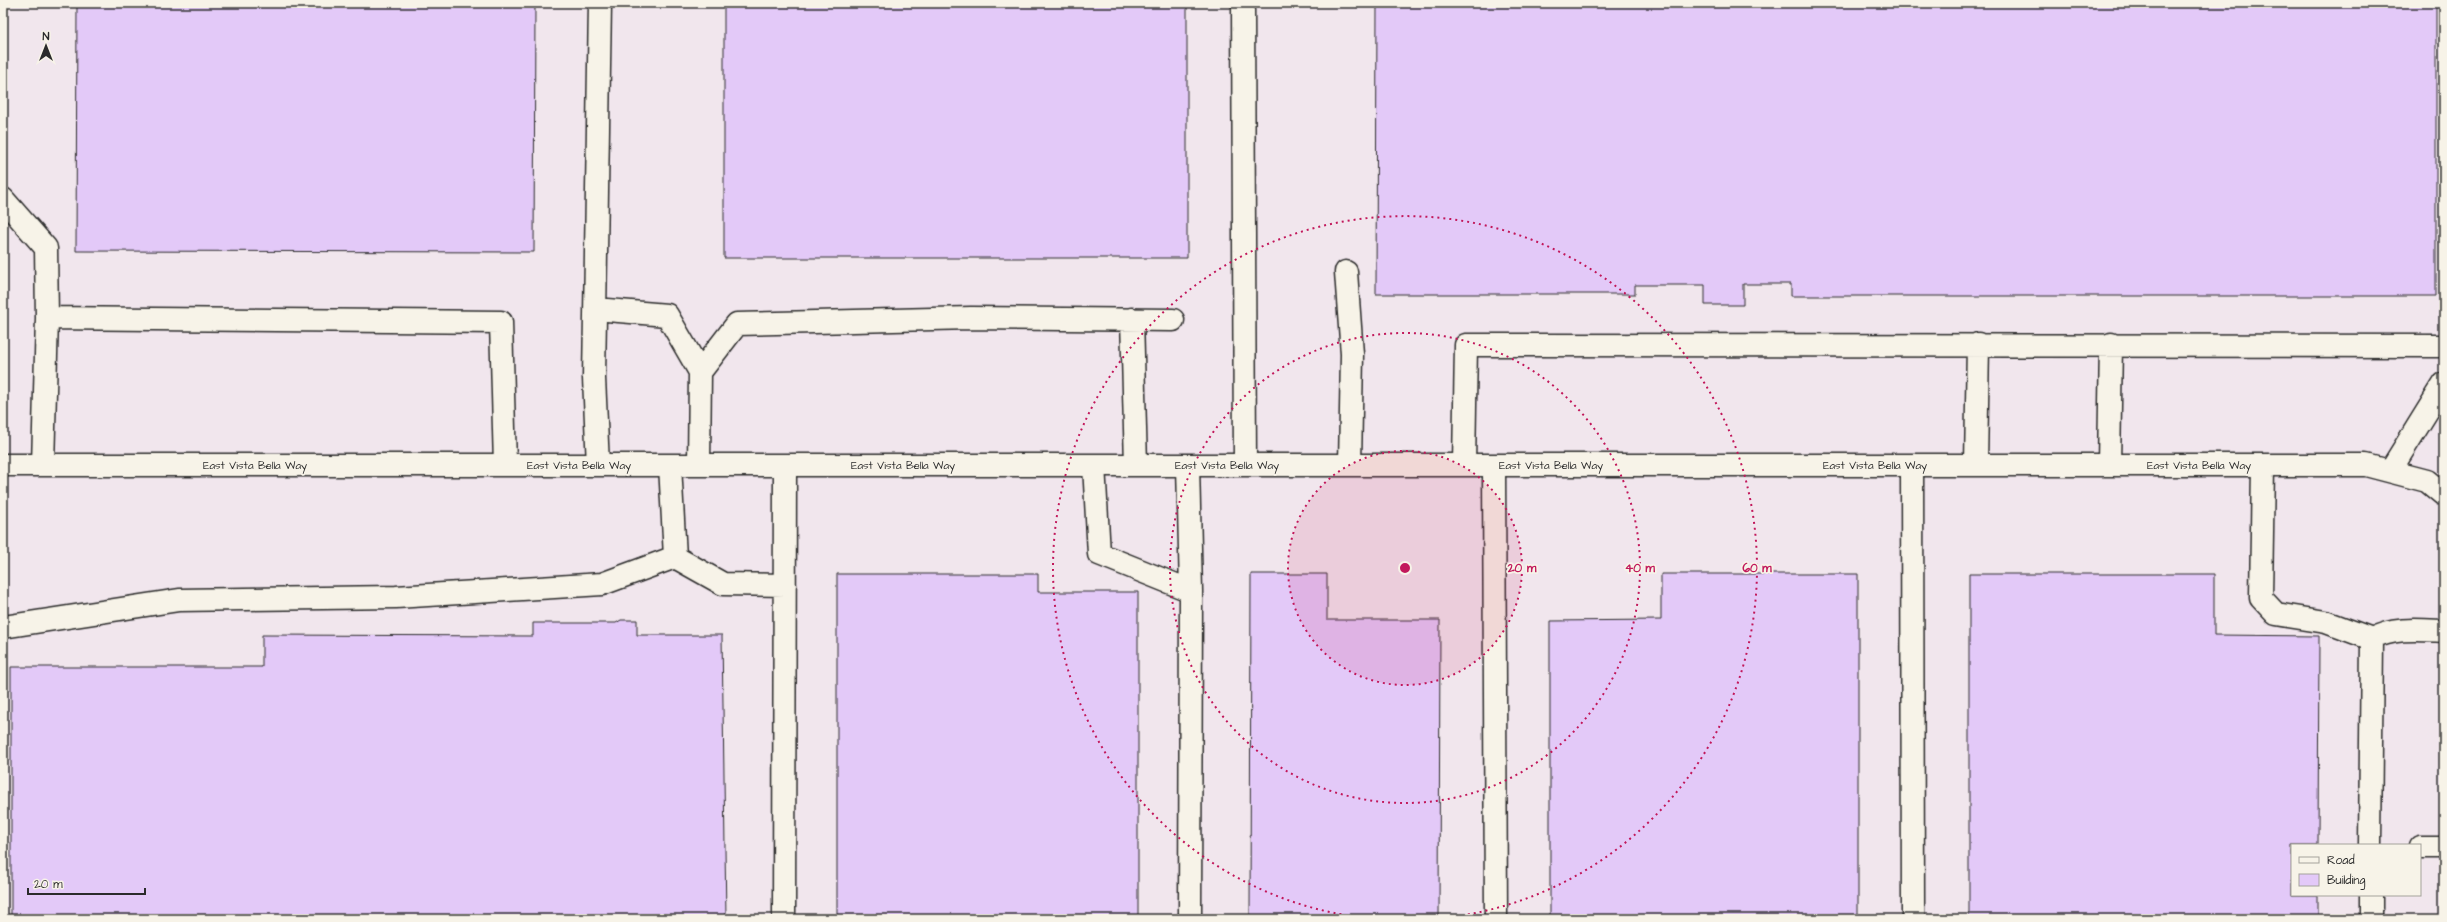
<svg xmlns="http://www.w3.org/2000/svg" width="2447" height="922" font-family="'Architects Daughter',sans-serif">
  <rect width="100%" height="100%" fill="#f7f3e8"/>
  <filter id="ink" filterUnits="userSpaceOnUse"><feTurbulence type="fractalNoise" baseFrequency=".025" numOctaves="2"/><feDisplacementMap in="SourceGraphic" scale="8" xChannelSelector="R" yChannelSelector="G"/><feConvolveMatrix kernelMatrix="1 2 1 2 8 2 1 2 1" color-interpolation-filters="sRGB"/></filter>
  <g filter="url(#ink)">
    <path fill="#f1e6ed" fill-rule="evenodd" d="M3,3H2444V919H3ZM2292,845H2420V895H2292Z"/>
    <path fill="#e3c9f8" stroke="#2b2b2b" d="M77,3H535L534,252L76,251Z
      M724,3H1187V258H724Z
      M1377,3H2436V296H1791V284H1743V305H1705V285H1635V294H1376Z
      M837,574H1038V592H1138V919H837Z
      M1251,574H1327V620H1440L1439,919H1250Z
      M1661,574H1858V919H1550V621L1661,620Z
      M1969,574H2214V635L2319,636L2318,845H2292V895H2318V919H1969Z
      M621,620H637V635H722L726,919H11V667H262V635L533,636V623H616Z"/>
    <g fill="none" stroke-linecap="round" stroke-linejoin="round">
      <g stroke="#2b2b2b" stroke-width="25">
        <path id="minor" d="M1243,3L1245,465
          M3,199L46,248L47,318
          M1346,272L1352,354L1350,465
          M595,309L667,315L700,372
          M1132,319L1136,465
          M3,465H2366L2427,481L2444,495
          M43,465L47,318L501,322L505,465
          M598,465L594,378L600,3
          M670,465L675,557L723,584L785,585
          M699,465L700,372L737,324L971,318L1173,320
          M1094,465L1099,554L1191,591
          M1188,465L1191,591L1190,919
          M1464,465L1466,345L2444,346
          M1494,465L1496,919
          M1912,465L1913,919
          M1976,465L1978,344
          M2109,465L2111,344
          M2263,465L2261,598L2276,614L2326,622L2372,639
          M2390,471L2444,384
          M3,627L179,600L396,597L602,584L675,557
          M2370,845L2372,639C2393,627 2420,630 2444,631
          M2420,847H2444
          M2371,895V919
          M784,919L785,465"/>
      </g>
      <use href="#minor" stroke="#f7f3e8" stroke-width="22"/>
    </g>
  </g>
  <circle cx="1405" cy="568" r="117" fill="#c2185b" fill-opacity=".12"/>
  <g fill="none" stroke="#c2185b" stroke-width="2" stroke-dasharray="2 4">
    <circle cx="1405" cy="568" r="117"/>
    <circle cx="1405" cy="568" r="235"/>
    <path d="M1377 919A352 352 0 1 1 1433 919"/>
  </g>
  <g text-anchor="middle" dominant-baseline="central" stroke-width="3.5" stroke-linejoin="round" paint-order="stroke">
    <g font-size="11" fill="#2b2b2b" stroke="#f7f3e8">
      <text x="255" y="465">East Vista Bella Way</text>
      <text x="579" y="465">East Vista Bella Way</text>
      <text x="903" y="465">East Vista Bella Way</text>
      <text x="1227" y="465">East Vista Bella Way</text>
      <text x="1551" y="465">East Vista Bella Way</text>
      <text x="1875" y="465">East Vista Bella Way</text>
      <text x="2199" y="465">East Vista Bella Way</text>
    </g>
  </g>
  <circle cx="1405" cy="568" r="6" fill="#c2185b" stroke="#f7f3e8" stroke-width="2"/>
  <g font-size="12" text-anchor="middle" font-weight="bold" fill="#c2185b" stroke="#f7f3e8" stroke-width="3.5" stroke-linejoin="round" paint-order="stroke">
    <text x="1522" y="572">20 m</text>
    <text x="1640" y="572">40 m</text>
    <text x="1757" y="572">60 m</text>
  </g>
  <rect width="2447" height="922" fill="none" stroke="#f7f3e8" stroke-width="16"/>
  <rect x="8" y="8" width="2431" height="906" fill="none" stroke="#2b2b2b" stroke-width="1.5" filter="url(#ink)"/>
  <rect x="2291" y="844" width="130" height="52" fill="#f7f3e8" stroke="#a5a39c"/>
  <rect x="2299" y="857" width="20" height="6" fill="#f7f3e8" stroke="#a5a39c"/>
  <text x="2327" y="864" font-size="12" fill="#2b2b2b">Road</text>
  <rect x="2299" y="874" width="20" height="12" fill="#e3c9f8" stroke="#a5a39c"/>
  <text x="2327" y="884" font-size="12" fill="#2b2b2b">Building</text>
  <g transform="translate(46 46)" stroke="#f7f3e8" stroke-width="3" paint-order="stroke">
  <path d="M0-3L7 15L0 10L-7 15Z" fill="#2b2b2b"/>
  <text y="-6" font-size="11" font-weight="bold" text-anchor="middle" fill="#2b2b2b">N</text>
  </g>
  <path d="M28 888v6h117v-6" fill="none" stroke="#2b2b2b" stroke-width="2"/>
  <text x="34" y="888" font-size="12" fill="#2b2b2b" stroke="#f7f3e8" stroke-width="3" paint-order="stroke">20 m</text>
</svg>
